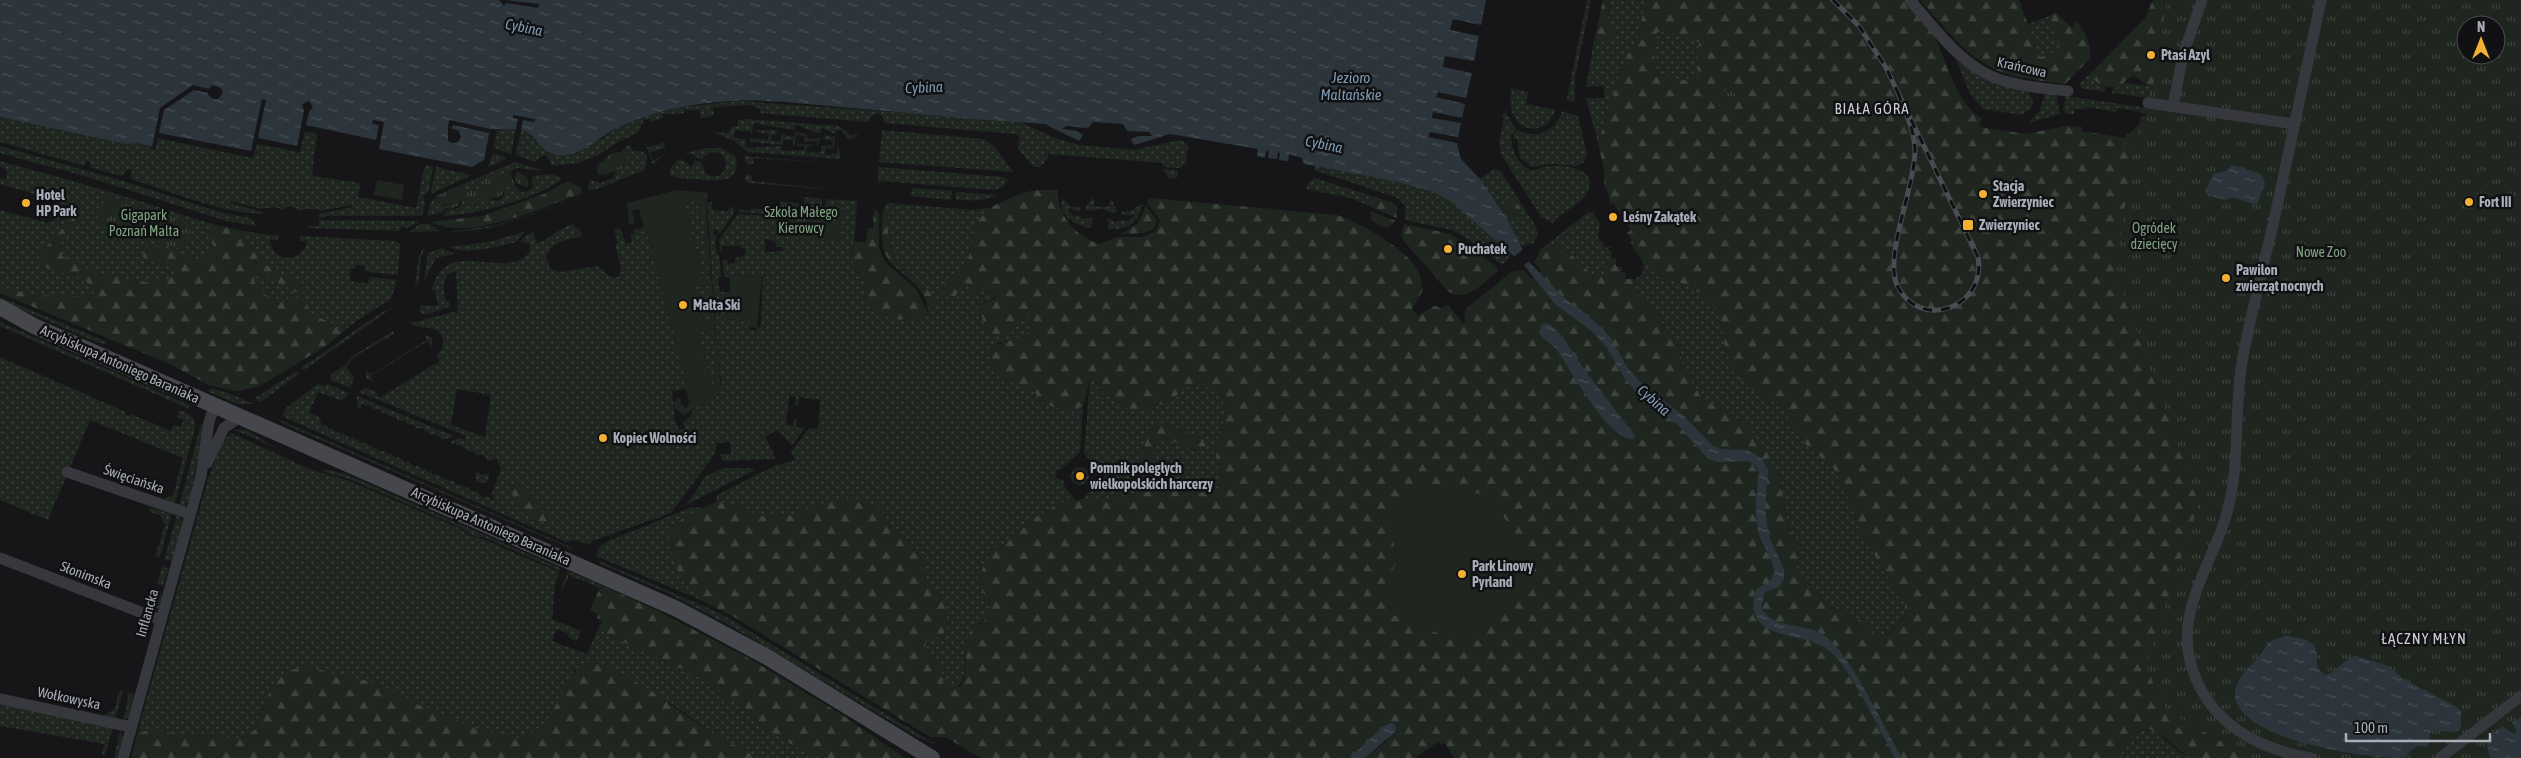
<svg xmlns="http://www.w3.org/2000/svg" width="2521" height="758" font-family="'Asap Condensed',sans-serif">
  <defs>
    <pattern id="grass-dots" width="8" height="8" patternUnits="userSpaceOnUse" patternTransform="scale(1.25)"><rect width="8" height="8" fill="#1e261f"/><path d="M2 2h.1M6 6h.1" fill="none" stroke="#3c433d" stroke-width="1.8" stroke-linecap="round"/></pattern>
    <pattern id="forest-firs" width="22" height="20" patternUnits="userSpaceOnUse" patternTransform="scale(1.25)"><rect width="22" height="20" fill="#1e261f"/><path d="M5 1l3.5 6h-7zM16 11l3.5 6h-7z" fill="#3c433d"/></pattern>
    <pattern id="park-tufts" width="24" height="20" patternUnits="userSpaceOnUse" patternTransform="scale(1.25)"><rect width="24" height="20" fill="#1e261f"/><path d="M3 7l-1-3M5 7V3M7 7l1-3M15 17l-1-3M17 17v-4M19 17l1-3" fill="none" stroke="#3c433d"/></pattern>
    <pattern id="water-ripples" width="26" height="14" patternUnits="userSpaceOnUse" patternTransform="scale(1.25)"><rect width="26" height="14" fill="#2c353c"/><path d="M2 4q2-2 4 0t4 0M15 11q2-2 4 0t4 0" fill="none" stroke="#485056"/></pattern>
  </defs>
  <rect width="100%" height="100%" fill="#161618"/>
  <path fill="url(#grass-dots)" fill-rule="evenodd" d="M1587,0H1591L1575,77V101L1570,102L1567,98Z
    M1611,0H1646L1638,37L1624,61L1598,143L1586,98H1604V86L1586,87L1594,41L1602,42L1609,26L1607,19Z
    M2049,16L2061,51L2040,58L2028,24Z
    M1657,31L1674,33L1699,41L1698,81C1653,79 1651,74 1657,31Z
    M1955,57L2029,93L2033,100L2031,109L2021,115L1983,109L1970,94Z
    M2089,75L2095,82L2105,87V92L2081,88L2080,83Z
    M2117,82L2151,86L2149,98L2112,93L2114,83Z
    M1511,88L1528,92L1526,104L1556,110L1548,124L1535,129C1511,128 1509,107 1511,88Z
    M2045,93L2056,94L2060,114L2028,123L2040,111Z
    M2066,96L2147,108L2146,113L2117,108L2116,112L2086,107L2085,110L2075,108L2074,114H2066L2063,109Z
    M739,101L1018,121L1055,138L1079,145L1134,150L1180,140L1188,144L1186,163L1180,168L1163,167V163L1048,154L1047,160L1040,167H1034L1018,149L1019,136L1015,134L884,123L882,116L879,114L873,115L868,122L760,113V109L752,105L715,107L712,109L715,115L701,118L699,109L689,111L688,109L684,110V113C676,115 670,113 662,114L663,118L651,122L649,119L644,120L638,133L618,142L598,155L579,163L552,166L547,156L542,155L535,162L516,155L521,130C530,131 533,137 537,144L602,139L619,126L652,114L680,107Z
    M1562,111L1578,116L1587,153L1585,161L1578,166L1550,164L1532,167L1520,158L1517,138L1514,139L1513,134L1517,130C1536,140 1556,132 1562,111Z
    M1505,112L1516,129L1511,134C1511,146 1516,166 1532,170C1536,170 1539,168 1543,167C1555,165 1578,165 1587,175C1591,181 1591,187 1587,193C1579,206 1561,211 1553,223L1541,217L1501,154L1499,142L1504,119L1502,115Z
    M0,117L127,144L137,143L155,150L158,138L253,158L257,144L300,152L305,131L317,134L312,176L361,183L358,197L416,208L425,165L433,167L429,191L423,196L425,202L422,216H325V218H319V214L352,207V205L319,211L318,209H303L302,211L290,206L281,210L276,207L262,209L231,201V203L262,212V214C218,212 175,193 134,180L131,177L132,170L127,169L124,175L120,176L90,167V162L86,161L85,166L0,142Z
    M746,119L839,126L851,135L858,134L857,136L850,140L841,130H837L835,134L822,128L820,134L796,125L794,130L754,123L751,136V132L737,130L733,134L735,138L746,140V148L782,146V151L804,150V146H797V144L816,145L806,147L807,153L821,152V146L827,145L825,155L837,153V147L840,152V159L748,152L734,141L713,132L728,133L732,127L738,126V120Z
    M508,128L516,129L511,154L493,148L497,130Z
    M757,130H777L776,135L772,134L771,141L780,142L781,134L794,137L795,132L806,134V138L818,139L819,137L824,138L825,135L835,137L834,148L828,149V145H833V141L820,138L818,147L817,141L804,142V136L796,135L795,146H793V140H783L782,145L751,142L750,146V138L768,140L769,134L756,132Z
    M882,130L983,139L994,146L1013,172L879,162Z
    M664,143L665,148L650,152L653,161L665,154L655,163H652L647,147Z
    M630,145L633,151H641L647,155L645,170L594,190H589L588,186L591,180L601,183L613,178L616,171L624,168L627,148L625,146Z
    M0,146L126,182L223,213L251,218L257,226L226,221L91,178L0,153Z
    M706,148H721L735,156C743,185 716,181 698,179C689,179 678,179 670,175V168L680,158L691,167L695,161L692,160L701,162L706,174C720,182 732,167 722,155C714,150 707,152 702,160L690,153H686Z
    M493,153L506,157V159L489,167L488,166Z
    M744,156L838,164L754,158L753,164L750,165L746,163Z
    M0,161C49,174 98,188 146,203C190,217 231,233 278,235V240H270C272,263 303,264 307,241H300V236L396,241L400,244L398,275L369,272L365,270V266L356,265L355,269H351L350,281L368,283L369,277L397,280L391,299L355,322L329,343L260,386L236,391L209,385L170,364L0,293V210L48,223L49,221L53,222L58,212V204L54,202L55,200L0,184V178L7,179L6,169L0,167Z
    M515,162L542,170C527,173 517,161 509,175L494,173L484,179V187L477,192L467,190L461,185Z
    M1315,166C1356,174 1418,178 1453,203C1473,218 1492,237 1511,254L1504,264L1499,263L1471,241L1452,230L1405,220V206L1398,198L1314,170Z
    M436,167L472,175L433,193L431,192Z
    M878,167L1004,177L1008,180L1003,187L995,190L881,181L878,184Z
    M1163,169L1178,170V176L1174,179L1169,178Z
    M1494,169L1500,170L1535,225L1538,234L1534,243L1521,246L1507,219L1480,179Z
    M552,174L562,179C540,198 473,215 443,216L447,210L459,208L462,203L461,198L478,205L487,198L497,201L502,198L507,186H515L521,192L528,191L533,187L532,176Z
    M748,174L752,176V181L837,190L748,183L744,179Z
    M1315,178L1391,202L1397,207V218L1351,198L1306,189L1309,182Z
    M912,188L952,191L951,200L911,196Z
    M956,192L998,195C983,201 971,201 956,200Z
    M438,195L436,199L448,207L441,213L427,216L430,203Z
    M585,196L497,226L479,230L447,232L497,225Z
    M804,197L822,199V205L804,203Z
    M1094,197V206L1108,207L1111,199L1117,210L1116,213L1101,209L1087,211L1085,207Z
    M1063,198L1070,206L1080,208V212L1069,208L1068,210L1074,217L1076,215L1084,219L1092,217L1094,220H1092L1091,228C1077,227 1055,214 1063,198Z
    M826,199L857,201L855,234L851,254L856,272L863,276L866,299L902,319L928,313C929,292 910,279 895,267L897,263L888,237V217L883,209L888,203L974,210L989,208L987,213C967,223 977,248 964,265C959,272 949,278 943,284L959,292L961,287L968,283L971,293H975L981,286L988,292L996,295L988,303L983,301L980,316L986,323L987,331L1016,323L1019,317L1024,315L1030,319L1031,330L1025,336L998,343L990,357C993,387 1031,377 1041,402C1055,408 1069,413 1083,406L1080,452L1060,470H1057L1056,478L1064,480L1063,484L1075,500L1060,503L1030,520L1016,536L992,551L980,589C985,595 992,601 990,609C989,619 981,621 975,626C970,630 967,642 966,648C962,663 970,681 953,689L943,684C943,657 930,661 925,644L942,599L925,578L923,561L910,541L891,527L881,509L810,507L785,517L760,516L738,506L716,502L717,495L778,464V465L795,460L791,452L809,428L818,429L820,400L799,397L798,406L795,405L796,397L789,396L786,425L793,426L794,419H797L796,427L805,428L792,445L777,430L765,437L776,459L723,461L720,454H731L730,442L717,443L715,454L671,513L592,541L590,545L576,540L566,542L286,418L283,415L285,409L319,383L323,386L328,384L349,393L345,398L340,400L318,392L309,413L319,417L322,426L326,425L328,429L331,428L337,433L340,431L341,435L344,433L350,439L353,437L355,440L358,439L360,443H367L368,446L372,445L373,449L376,447L378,451H385L387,454L390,453L396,458L399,457L405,463L408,461L414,467L417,465L423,470L426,469L427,472L431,471L432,474L440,475L441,478L444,477L446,480L453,481L455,484L462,485L464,488L467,487L473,492L476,491L482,497H490L491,500L494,499L492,493L501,469L496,458L489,461L483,455H475L474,451L470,452L460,445L457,446L456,443L452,444L451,441L459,438L465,440L466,436L359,392L365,388L375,391L379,398L440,361L437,355C441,351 444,347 443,341C440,321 420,332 411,323L458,311L456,271C441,274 444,287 445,299L450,303L449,307L424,315L419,311L421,305L438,306L435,290H432C444,233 508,284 530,251V244L521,241L526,235L533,233L537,243C549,240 558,228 573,224L575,228L579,229L583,236C568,239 552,241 546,257L550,268L560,272L597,266C606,269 608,282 619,276L621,269L615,244L618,243L614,230L620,228L626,244L632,242L630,235L634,234V230L646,227L691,402L690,405L686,389L672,391L675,420L679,430L685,428L683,423L693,413L692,410L718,395L722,383L719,374L707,202H712V210L726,211L735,206L733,214L720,233L715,229L712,233L717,237L715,239L717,255H719L721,277H718L720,292H729L727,319L744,321L749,329L755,331L761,325L763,277L731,274L729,286V277H724L723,260H727L728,264L735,263V258L746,255L745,248H741L740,246H722V251H720L719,240L738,214L772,216L770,213L775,210L780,212L778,236L826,206ZM765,239L775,241L777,247H782L783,251L765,252ZM457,389L491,395L485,437L451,425Z
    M693,201L699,204L701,221H704L709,280L704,281L685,204V202Z
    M1141,204L1143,205C1137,223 1127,231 1108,229L1109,221L1106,220L1109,218L1114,222L1125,220L1127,222L1135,215H1121L1122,212L1131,211Z
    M751,208L769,210L768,214L738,212V209L751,211Z
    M1588,212L1593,213L1600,223L1598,238L1606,248L1612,246L1608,249L1612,252L1607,273L1602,277H1594L1566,250L1549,243Z
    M319,220L418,221L419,222L407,228L401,227L399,231L308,228V226H319Z
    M420,224H429L441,231L409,232Z
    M524,232L516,242C498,246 466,256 449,247L489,242Z
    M1632,241L1655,274L1691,287L1712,302L1722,325L1725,350L1757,394L1781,405L1805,444L1834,469L1849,499L1861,534L1905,604V615L1887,636L1877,637L1862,621L1830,606L1806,586L1797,568L1798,548L1788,525L1780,481L1746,424L1702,398L1685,372L1678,347L1660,320L1637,293L1635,279L1642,274L1644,264L1630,242Z
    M425,246L421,259L419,282L415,287L419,255Z
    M442,248L455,254L436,258L424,281L428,253Z
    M709,284L712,323L705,327L695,287Z
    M0,297L107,342L105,344L96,342L0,300Z
    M398,304L304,370L300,368C334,348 363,321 398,304Z
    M0,322L191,406L187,408L0,326Z
    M713,329L716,375L713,389L698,333Z
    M393,331L394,334L354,357L346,367L354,378L350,388L331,380L330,375L344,366L354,355Z
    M424,334L432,338V347L428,341L370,376L374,382L366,378V368L370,375L427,340Z
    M0,357L126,412L125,415L129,416L130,414L171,431L174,425L180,427L184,420L177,417L180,410C189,414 196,417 195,428L174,506L165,499L173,495L183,458L90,420L48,520L0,500Z
    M297,371L300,373L261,402L255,398Z
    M1090,379L1099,384L1101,392L1129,409L1168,402L1187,387L1204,386L1217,391L1223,400L1225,418L1218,436L1216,458L1223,479L1218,490L1206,493L1166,490L1127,494L1110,500L1080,501L1100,482H1103L1104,474H1100L1084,453ZM1166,423L1186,433L1201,437L1195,451L1173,440L1162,437L1155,443L1152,458L1136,470L1150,430Z
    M211,388L228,393L254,404H237L207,391Z
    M357,396L454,436L443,440L437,435L429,434L428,431L425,432L424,429L416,428L414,425L407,424L405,421H398L396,417L388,416L387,413L384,414L378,409L375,410L369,405L366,406L364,403L361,405L363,410L357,406Z
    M278,419L570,547L574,550L286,425Z
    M201,424L204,425L203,434L189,500L185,506L179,507Z
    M233,429L247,430L274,447Z
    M231,433L312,470L349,481L457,527L468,535L485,540L559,572L555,586L552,619L581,631L577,641L568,637L569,634L557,629L552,641L587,654L599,627L610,636L698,676L717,693L744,707L761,724L787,742L820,758H758L718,737L672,704L574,669L566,690L544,726L521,739L480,730L417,704L371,682L271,688L255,730L241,739L146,731L137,734L208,479L222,443Z
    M1081,467L1087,470L1089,477L1086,483L1079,486L1073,482L1070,476L1074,469ZM1075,471L1085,472L1084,482L1074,481Z
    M724,468H749L755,470L686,505L706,476Z
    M325,469L348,475L560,568V571L486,538L473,536L458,526L349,479L324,472Z
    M479,472L481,475L489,473L488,481L484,483L476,481V473Z
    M692,507L704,508L682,519L680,577L701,600L596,556L598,548L606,542Z
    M150,508L172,513L160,557L155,556L165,525L160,515L148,511Z
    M177,515L181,518L182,524L172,561L164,560Z
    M597,560L720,613L935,744L919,738L729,625L665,592L601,564Z
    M162,566L169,569L163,586L157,584Z
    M568,571L619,593L600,588L569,575L563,589L561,588Z
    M156,590L162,594L159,607L150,612Z
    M120,690L123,691L115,720L105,715L114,709Z
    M127,692L134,694L129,716L123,721L128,699Z
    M0,705L113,727L105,756L102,755L104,744L0,726Z
    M120,730L123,737L117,758H114Z
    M2143,730L2156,731L2179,752L2191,758H2121C2124,742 2128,735 2143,730Z"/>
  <path fill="url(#forest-firs)" fill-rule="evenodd" d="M1603,0H1611L1607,19L1613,30V35C1608,42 1602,42 1594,41Z
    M1646,0H1904C1913,10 1925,20 1932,32C1946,58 1956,105 1982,118L1979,127L2026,134L2067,126L2082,127V131L2125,138L2146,117L2150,87L2133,75L2117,88C2105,87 2097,85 2089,75L2145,18L2153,0H2391L2332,758H2191C2177,751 2168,737 2156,732C2136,722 2124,742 2121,758H1454L1445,743L1441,745L1439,741L1415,758H1365L1386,742L1395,724L1384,726L1349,758H980L946,737H930L734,617L701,600L680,577L671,549V533L682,519L716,502L738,506L760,516L785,517L810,507L841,500L863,501L881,509L891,527L910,541L923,561L925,578L942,599L947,615V627L941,637L928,639L925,644C930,661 943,657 943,684L953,689L961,686L964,680L967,638L973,627L984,621L990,610V600L980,589L978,577L992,551L1016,536L1030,520L1060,503L1075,500H1110L1127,494L1166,490L1206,493L1218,490L1223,479L1216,458L1218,436L1225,418L1223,400L1217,391L1204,386L1187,387L1168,402L1144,410L1129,409L1101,392L1099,384L1090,379L1083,406C1069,413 1055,408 1041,402C1030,374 983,390 991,349C1004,339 1020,340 1031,330L1030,319L1024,315L1019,318L1013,332C1003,337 996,338 987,331C985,320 977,314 980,302L988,303L996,298L994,293L984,290L981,286L975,293H971L968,290L969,284L966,283L955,296L946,297L942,294L943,284C949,278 959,272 964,265C977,248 967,223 987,213L989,208C1018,195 1025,188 1058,190C1056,215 1076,236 1099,244L1117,237H1143L1156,231L1160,220L1147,203L1150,198L1337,215C1361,223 1407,249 1419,272C1421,276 1421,285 1423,290L1412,309L1418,316L1434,306L1441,308L1448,305L1463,323L1466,321L1464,315L1467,308L1511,272L1524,270L1531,279L1541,271L1534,262L1540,252L1539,250L1549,243L1566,250L1594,277H1602L1606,273L1610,257L1616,259V266L1622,267L1621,272L1626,273L1625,279H1635L1637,293L1660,320L1678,347L1685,372L1702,398L1746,424L1768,454L1780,481L1788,525L1798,548L1797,568L1806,586L1830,606L1862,621L1877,637L1887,636L1905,616V604L1861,534L1849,499L1834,469L1805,444L1781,405L1757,394L1736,376L1725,350L1722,325L1712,302L1691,287L1655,274L1651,270L1627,233L1631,230L1613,203L1610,205L1609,194L1604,186V169L1598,143L1624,61L1638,37ZM1657,32L1674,33L1699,42L1697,81C1653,79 1651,74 1657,32Z
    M1920,0H2019L2040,57L2060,51L2049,16L2055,12L2073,28L2076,21C2085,30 2092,46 2090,59L2065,84C2046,81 2026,80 2007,74C1969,62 1946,28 1920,0Z
    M568,181L582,189L581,194C540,208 469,242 431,222L482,216L544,194Z
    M1375,197L1395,205L1397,218L1371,207Z
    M1503 211a9 9 0 1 1 18 0a9 9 0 1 1-18 0Z
    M1146,206L1157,221L1154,229L1143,233L1121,234L1138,223Z
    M874,208L879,213V247L882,257L888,265L916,289L928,313C915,324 880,321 870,306C864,298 865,286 863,276C849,267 850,256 854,241L866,243L868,228H873Z
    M883,209L888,217V237L897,263L895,267C878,252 882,230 883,209Z
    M1370,211L1396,221L1389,227H1382L1372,221Z
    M72,218L75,220L61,244L62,256C89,272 143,291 173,277L174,272L171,266L150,262L143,257L144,249C158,239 181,256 196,259C201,260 207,257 211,255L214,248L209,224L244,232C250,246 260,262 274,270C284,276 299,276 305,287L304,292L300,294L266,277L257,275L254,279L256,285L271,301L284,303L293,298L300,299L305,302L313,315L334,324L342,333L324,347L260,386L236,391L209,385L170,364L0,293V284C27,299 63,296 93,296L97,293L96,289L83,279L49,269L41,263V253Z
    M1404,224L1451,234L1496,266L1498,271C1483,283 1468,302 1449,292L1403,240L1401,235Z
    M927,290L936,297L935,306L931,311L922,291Z
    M1165,423L1186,433L1201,437L1206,446L1203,451C1188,451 1176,440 1162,437L1155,443L1152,458L1159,470L1158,479L1149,482L1139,478L1136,470L1150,430L1156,424Z
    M518,485L526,488L536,506L552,520C538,529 505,507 514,486Z
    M600,588L619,593L662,613L752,660L841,714L905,758H820L787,742L761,724L744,707L717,693L698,676L610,636L599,627L602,620L597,618L598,614L590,610Z
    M588,660C637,675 675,710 717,736C730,744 745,750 758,758H131L137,734L146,731L241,739L255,730L271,688L285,671L308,667L371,682L417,704L480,730L521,739C528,735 539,731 544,724C560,706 568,669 588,660Z"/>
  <path fill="url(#park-tufts)" fill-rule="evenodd" d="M2167,0H2521V758H2250L2166,710L2158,685L2154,686L2146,664L2199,504L2115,271L2134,147L2124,145L2126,133L2138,135L2141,116H2146L2151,86H2153ZM2466,25H2496V55H2466Z
    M1729,87L1738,97L1722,109L1714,100Z
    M625,148L629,153L624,168L604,175L598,174L597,167L599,162L602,163L610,154L621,152Z
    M517,171L527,177L529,185L527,188L517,183L515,177Z
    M494,173L511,174L515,186L507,187L499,198H487L478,205L461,198L458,206L449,209L446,204L437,202L438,195L461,185L467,190L480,191L484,187V179Z
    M105,196L192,223L184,250L97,224Z
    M780,201L852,209L851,216H842L841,241L778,236Z"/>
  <path fill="#1e261f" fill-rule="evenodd" d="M377,180L404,185L402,200L374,195Z
    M677,190L708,193L706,208L719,374L722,388L718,395L684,415L675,409L674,402L679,397L682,405L686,408L691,402L646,227H644L639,209L632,211L635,223L629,225L627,203ZM693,201L699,204L701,221H704L709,279L704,281L685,204V202ZM709,284L712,323L706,327L696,287ZM712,329L716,375L713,389L698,333Z
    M731,274L762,277L757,328L747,327L743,321L727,319Z
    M1419,484L1487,495L1537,562L1529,584L1471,647L1394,615L1378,596L1396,564L1391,517Z"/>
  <path fill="url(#water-ripples)" fill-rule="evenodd" d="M0,0H499L504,6L506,3L538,8L539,4L507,0H1486L1481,25L1453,19L1450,30L1479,36L1474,61L1445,56L1443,67L1472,73L1466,98L1438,92L1436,97L1465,104L1462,118L1433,112L1432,118L1461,123L1458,137L1430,132L1428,137L1457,143L1461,159L1480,179L1507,219L1529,262L1565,299L1590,317L1610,337L1627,367L1643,385L1684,416L1712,445L1722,449L1749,451L1761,458L1768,469L1765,509L1769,536L1784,569V579L1779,587L1765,592L1761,607C1773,631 1805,621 1825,636C1851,655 1884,727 1902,758H1895C1879,730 1853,672 1831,652C1804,628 1743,645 1755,591C1761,585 1773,582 1774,573C1775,560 1762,546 1759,534C1753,514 1757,492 1759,472L1756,466L1749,461L1718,462L1708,459L1677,424L1641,398L1625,379L1607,348L1593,332L1555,304L1524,265L1452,202L1431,191L1394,181L1304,164L1302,158L1289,154L1288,161L1279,160L1280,153L1278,152L1277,159L1268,158L1269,151H1266L1265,158L1257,156L1258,149L1170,134L1134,145L1131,139L1138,136H1152L1149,132L1127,131L1123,124L1093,122L1088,128L1066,126L1062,129L1077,131L1083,135L1079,141L1045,124C977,120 909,113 841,107C805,104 768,99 731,101C694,103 656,110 621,126C601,134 584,156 560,155C536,153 537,132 521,130L523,120L535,122V119L513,115V118L518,119L516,129H490L484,160L472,167L379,149L384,122L373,120L372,124L379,125L376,140L306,125L309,112L313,107L309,101L302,104L304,111L297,146L258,138L266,100L262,99L251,151L159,133L160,128H156L152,147L137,143L127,144L0,117ZM212,85L221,88L223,93L218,99H213L208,95V90ZM448,127L459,131L461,137L458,142L452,143L448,141Z
    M2233,165L2261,174L2265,183L2257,205L2232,197L2225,200L2207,195L2205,191L2214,174L2226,171Z
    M1545,323L1551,325L1562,336L1578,361L1635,436L1634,439C1607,441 1571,368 1556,349C1551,343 1544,340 1539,333L1541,325Z
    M2286,636C2337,641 2303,663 2326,675L2331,673L2351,657L2356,656L2388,666L2405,680L2455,706L2461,711V728C2451,737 2443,728 2432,730L2430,734L2429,745L2426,747L2419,745C2411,749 2409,756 2400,758C2357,758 2180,731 2252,664C2268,649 2262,642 2286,636Z
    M2521,717V758H2490L2487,745L2489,738L2502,726L2514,734L2517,731L2512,722Z
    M1390,723L1395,724L1396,731L1365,758H1349L1384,726Z"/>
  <path fill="#161618" d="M193,85L209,89L208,93L194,90L164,110L160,128H156L160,108Z
    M449,120L490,129L489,133L453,125L452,128L448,127Z
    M1525,248L1531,259L1522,267L1512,258Z"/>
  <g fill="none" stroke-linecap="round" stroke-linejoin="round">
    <path stroke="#37383d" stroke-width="11" d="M1910,0C1933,26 1954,56 1985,73C2009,86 2040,88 2068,91
      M2148,103L2295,124
      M2173,106L2183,55L2202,0
      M207,463L224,428L241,416
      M67,472L190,514
      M0,558L161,620
      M0,699L131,727
      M123,758L201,476L209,422L215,405
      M2311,758C2256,749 2208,722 2191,665C2174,604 2219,557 2230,500C2240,452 2234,404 2243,356C2252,309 2264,263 2275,216C2291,144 2305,72 2321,0
      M2440,758L2521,696"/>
    <path stroke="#45474d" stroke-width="16" d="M0,307L34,326L677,609L767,657L932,758"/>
    <g stroke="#4a4c52" stroke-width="5">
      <path id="rail" d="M1833,0L1859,26L1885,66L1978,257C1987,308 1919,332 1897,285C1884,255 1915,187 1915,151C1915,131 1905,111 1898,93"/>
    </g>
    <use href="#rail" stroke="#111113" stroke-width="3" stroke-dasharray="9" stroke-linecap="butt"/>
  </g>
  <g fill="#f2b134" stroke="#111113" stroke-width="2">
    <circle cx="2151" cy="55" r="5"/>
    <circle cx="1983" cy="194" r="5"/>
    <circle cx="2469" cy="202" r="5"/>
    <circle cx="26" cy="203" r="5"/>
    <circle cx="1613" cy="217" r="5"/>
    <rect x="1962" y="219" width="12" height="12" rx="2.5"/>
    <circle cx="1448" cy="249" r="5"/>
    <circle cx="2226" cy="278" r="5"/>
    <circle cx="683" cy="305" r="5"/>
    <circle cx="603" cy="438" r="5"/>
    <circle cx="1080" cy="476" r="5"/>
    <circle cx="1462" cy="574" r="5"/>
  </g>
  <g text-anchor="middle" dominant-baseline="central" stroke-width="5" stroke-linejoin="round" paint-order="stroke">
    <g font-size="14" font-weight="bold" fill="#a8adb8" stroke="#111113" text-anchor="start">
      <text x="2161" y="55">Ptasi Azyl</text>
      <text x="1993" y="186">Stacja<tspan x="1993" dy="16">Zwierzyniec</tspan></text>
      <text x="36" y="195">Hotel<tspan x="36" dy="16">HP Park</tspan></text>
      <text x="2479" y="202">Fort III</text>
      <text x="1623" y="217">Leśny Zakątek</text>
      <text x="1979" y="225">Zwierzyniec</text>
      <text x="1458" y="249">Puchatek</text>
      <text x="2236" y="270">Pawilon<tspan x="2236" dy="16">zwierząt nocnych</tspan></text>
      <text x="693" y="305">Malta Ski</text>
      <text x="613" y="438">Kopiec Wolności</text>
      <text x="1090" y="468">Pomnik poległych<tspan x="1090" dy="16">wielkopolskich harcerzy</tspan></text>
      <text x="1472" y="566">Park Linowy<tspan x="1472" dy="16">Pyrland</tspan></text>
    </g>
    <g font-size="14" fill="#a8adb8" stroke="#111113">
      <text transform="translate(2022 67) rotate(13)">Krańcowa</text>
      <text transform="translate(120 364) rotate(24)">Arcybiskupa Antoniego Baraniaka</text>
      <text transform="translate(134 479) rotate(19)">Święciańska</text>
      <text transform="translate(491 526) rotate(24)">Arcybiskupa Antoniego Baraniaka</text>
      <text transform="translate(86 575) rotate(21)">Słonimska</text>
      <text transform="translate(147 613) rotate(-74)">Inflancka</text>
      <text transform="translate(69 698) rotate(12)">Wołkowyska</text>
    </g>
    <g font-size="14" fill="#7fa381" stroke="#111113">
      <text x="801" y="212">Szkoła Małego<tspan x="801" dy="16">Kierowcy</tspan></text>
      <text x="144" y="215">Gigapark<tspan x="144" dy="16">Poznań Malta</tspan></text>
      <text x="2154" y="228">Ogródek<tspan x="2154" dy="16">dziecięcy</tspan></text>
      <text x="2321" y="252">Nowe Zoo</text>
    </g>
    <g font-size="15" font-style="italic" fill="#7f9bb3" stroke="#111113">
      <text transform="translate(524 27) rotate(11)">Cybina</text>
      <text x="1351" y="77">Jezioro<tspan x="1351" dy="17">Maltańskie</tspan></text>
      <text transform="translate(924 87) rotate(-2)">Cybina</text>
      <text transform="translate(1324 144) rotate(11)">Cybina</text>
      <text transform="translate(1654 400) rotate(41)">Cybina</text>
    </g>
    <g font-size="15" letter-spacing="1" fill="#c9ccd4" stroke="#111113">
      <text x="1872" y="108">BIAŁA GÓRA</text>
      <text x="2424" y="638">ŁĄCZNY MŁYN</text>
    </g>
  </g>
  <g transform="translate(2481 40)"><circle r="24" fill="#111113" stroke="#4d4f55"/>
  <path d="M0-4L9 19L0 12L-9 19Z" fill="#f2b134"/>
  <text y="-8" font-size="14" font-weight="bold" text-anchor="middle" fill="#a8adb8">N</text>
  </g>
  <path d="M2346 733v8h144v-8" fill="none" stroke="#a8adb8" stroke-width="2.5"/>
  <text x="2354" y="733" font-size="15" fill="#a8adb8" stroke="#111113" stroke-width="4" paint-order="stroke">100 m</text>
</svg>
